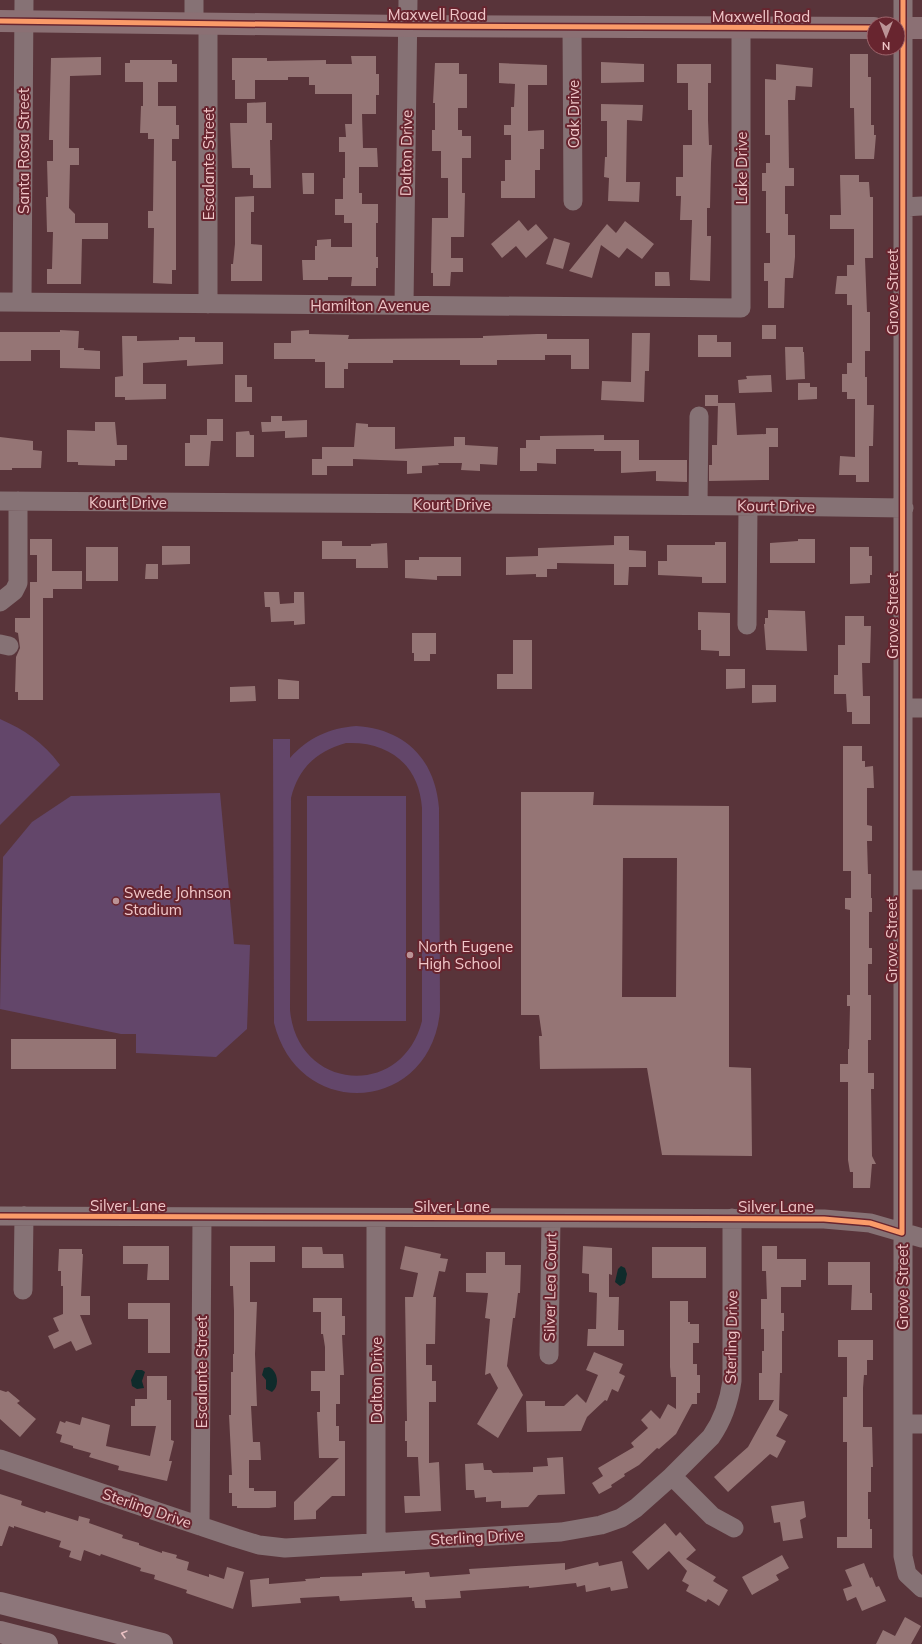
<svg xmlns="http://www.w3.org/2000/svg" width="922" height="1644" font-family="Mulish,sans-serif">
  <rect width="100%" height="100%" fill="#59343a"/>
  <path fill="#63466a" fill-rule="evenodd" d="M0,719C25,730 44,743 60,765L0,825Z
    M356,726C405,729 435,759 439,808L440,1011C431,1113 299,1123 274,1023L273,739H290V758C308,738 329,728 356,726ZM346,743C389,741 419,765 422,808V1021C402,1100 297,1091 290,1010L291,798C298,769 316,751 346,743Z
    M220,793L234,944L250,945L247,1029L216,1057L136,1053V1034H121L0,1009L3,857L32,822L71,796Z
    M307,796H406V1021H307Z"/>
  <path fill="#0f2b2b" d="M621,1266L625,1268L627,1274L625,1283L620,1286L615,1282L618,1269Z
    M269,1367C278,1371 280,1386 272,1392L266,1389V1380L262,1375L264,1368Z
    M136,1370H142L145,1372L142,1381L144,1388L137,1389L132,1386L131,1380Z"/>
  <path fill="#957575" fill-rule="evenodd" d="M850,54H868V77H871V125H874V135H876L874,159H855L854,108H850Z
    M351,56H376V74H379V95H376V114H362L363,148H377L378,167H359V193H362V204H378V223H376V257H378V268H376V286H351L352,277H328V280H303L302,260H315V246H317V240L331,239V247H352V223H344V215H335V199H343V178H345V152H339V137H346L345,124H352V94H315V85H309V77H288V80H255V99H235V80H232V58H267V61L326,60V64H352Z
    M101,57V75L70,76L69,148H79V165H70L69,208L75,214V223H108V239H82L81,284H47V269H52L53,232H47L46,197H48L47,161H53V140H49L51,58Z
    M130,60H172V64H177V82H158V106H176V125H179V139H172V161H176V270H172V284L153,283L154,228H148V211H153L154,139H148V133H140L141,106H143V82H125V63H130Z
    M601,62L644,64V82L601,83Z
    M435,63H459V74H467V108H458V130H462V136H471V158H462V193H465L464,237H451V258H463V272H451L450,286H433V273H431L432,218H448V178H441V151H432V130H435V103H433Z
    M499,63L547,65V85H528V131L544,130V149H540V170H535V198H501V181H505V160H511V135H504V125H511V107H514L515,84L499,83Z
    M677,64H711V83H708V120L709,145H712L711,163L710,208H707V236H711L710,281L690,280L692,220H680L681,196H676V177H683V145H692V110H688V83H677Z
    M776,64L813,68L812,87L796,86L795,100H788L789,168H794V186H785V214H788V235H795V257L793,278H785L784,308H768V281H764V263H770V233H766V191H762V173H766V163H770V135H765V79L776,80Z
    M266,102V123H272V140H270L271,188H253V175H250V168H232L230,123H247V103Z
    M601,104L643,105L642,121L627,120L626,182H640L639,202L608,201L609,178L604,177L605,157H607V121H601Z
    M302,173H314V194H303Z
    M840,175H859V182H869L870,197H873V258H865L867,312H870V351H865V377H867V405H874L873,446H869V482H856V475H839L840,456L855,457V399H847V392H842V374H847V363H852V305H847V294H835L837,276H847V265H854V229H830V215H841Z
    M254,196V212H251V244L262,245V281H231V264H233L235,244V197Z
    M519,220L528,231L536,224L548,238L526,258L516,246L502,258L491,244Z
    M625,221L654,244L642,259L627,248L619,258L601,245L592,278L569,271L607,224L616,233Z
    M554,238L570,243L563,269L546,264Z
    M655,272H669L670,286H655Z
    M762,325H776V339H762Z
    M60,330L79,331L78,348H84V350L100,351V369L60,368V350H31V361H0V332H60Z
    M309,330V334L349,335L348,339L483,338V336L537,334H547V339H589V369H571V355H545V360H497V365H460V360H393V363H348V369H344V388H325V362H315V359H274V343H291V331Z
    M632,333H650L649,371H645L644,402L601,400L602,381L631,382Z
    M698,335H717V342H731V357H698Z
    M122,336H137V341L179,340V337H195V342H223V364L187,366V360L143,363V384H166V399L125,400V397H115V377L123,376Z
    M785,347H803V352H804L805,379L786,380Z
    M235,375H247V387H252V402H235Z
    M771,375L772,392L739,393L738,380L747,379L746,376Z
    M798,383H810V387H817V399L798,400Z
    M705,395H718V406H705Z
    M718,403H735L737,435L766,434V428H778V447H769V480L709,481V465H712V445H717Z
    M271,416H282V421L307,420V437L285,438V431L262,432L261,422H271Z
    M207,419H223V441H211L209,466H185V443H190V435H207Z
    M95,422H115L117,445H127V460H115V466L78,465V462H67V430L95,431Z
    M356,423L368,424V427H395V449L454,446V437H465V445L498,447L497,465L480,464V471L461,470L462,463H438L439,465L422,466V473L407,474V461L353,459V466H327V475H312V459H322V447H354Z
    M249,431L250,435H254V457H236V432Z
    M604,435V440H639V460H687V482L656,481V471L621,473V451H594V449H556V464L537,463V471H520V448H526V440H540V436Z
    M0,437L33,441V450L42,451L41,468H12V470H0Z
    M614,536H629V550L646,551V567H629L628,585H614V564L557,563V569H547V577H536V574L506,575V557L538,556V548L614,545Z
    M30,539H52V571H82V589H53V598H43V700H18V692H15L16,657L20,648L18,633L15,632V618H30V582H37V555H30Z
    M798,539H815V563H770V543L798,541Z
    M322,541H342V546H371V544L387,543L388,568H356V559H322Z
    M715,542H726V583H702V577L658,575V561H667V545H715Z
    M162,546H190V564L162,565Z
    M86,547H118V581H86Z
    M850,547H869V556H872V575H870V583L850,584Z
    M419,557H461V576H437V580L405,578V560H419Z
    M146,564H158V579H145Z
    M264,592H279L280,604L294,603V592H304L305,624L294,625V621L271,622L270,607H265Z
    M768,610L805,611L807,651L766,650L764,624H765V618H768Z
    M698,612L730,613V656H719V651L701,650V630H698Z
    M845,616H864V626H871L870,663H862L863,696H870V724H852V712H847L846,694H834V675H838V645H845Z
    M412,633H436V654H430V661H414V653H412Z
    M513,640H532V689H497V674H513Z
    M726,669H745V688L726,689Z
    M278,679L299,681V699H278Z
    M752,685H776V702L752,703Z
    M255,686L256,701L230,702V687Z
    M843,746H862V761H865V767L873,766L874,788H867V825L872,826V841H867L868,874H871V898H872V912H869V948H872V964H868V995H871V1040H868V1073H874V1089H871L872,1156L876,1164H872L870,1188H853V1172H850L848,1160V1082H840V1064H848V1049H849L850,1006H847V995H850V910L845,909V898H851V871H843Z
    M521,792H594L593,805L729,806V1067L751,1068L752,1156L662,1155L647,1068L540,1069L539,1036H542L539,1015H521ZM623,858H677L676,997H622Z
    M11,1039H116V1069H11Z
    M123,1246H169V1280H147L148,1264H123Z
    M230,1246H275V1262H250V1302H257L255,1354L257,1406H251L253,1442H260L261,1460H249V1488H254V1491H276V1507L269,1508H237V1506H232V1493H229V1475H232L229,1415H231V1372H233V1354H234V1311L233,1286H230Z
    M405,1246L441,1254L440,1258L448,1259L445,1272L439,1271L433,1297H436L435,1344H426V1365H432V1381H436V1402H429V1463L439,1462L441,1511L405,1513L404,1496H420L418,1457H407V1441H405V1421H407L405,1297H413L418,1273L400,1269Z
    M583,1246L612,1248V1275L609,1274V1297H619L618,1330H624V1346H587L588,1329H596L597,1293L589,1292V1274L582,1273Z
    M762,1246H777V1259H806V1280H801V1287H781V1313H784V1331H782V1373H780L779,1410L788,1415L776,1436L786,1441L777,1458L770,1454L728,1492L714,1477L748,1447L774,1400H759V1373H762V1351H764V1329H761V1299H767L766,1271H762Z
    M302,1247H322L323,1254H343L344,1268H302Z
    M652,1247H706V1278H652Z
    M59,1249H82V1254H83L81,1296H90V1315H80L92,1344L76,1351L71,1341L54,1349L48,1336L59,1331L53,1318L63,1314V1286H61V1271H58Z
    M486,1252H505V1265H521L520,1293H518L515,1318H513L507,1366L523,1395L498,1438L477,1424L498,1388L490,1373L485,1375L490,1319L485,1318L488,1293L466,1292V1273H486Z
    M828,1262H870V1293H872V1310H851L852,1285H828Z
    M313,1298H342V1316H345V1335H342L344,1375H340V1404H336V1426H339V1441H345V1496H332L316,1511V1519L294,1520V1502L339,1458H319L317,1412H320V1391H311V1371H325V1347L323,1334H321V1312H313Z
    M670,1301H688V1322H690V1324H699V1343H693V1364H697V1375H700V1393H697V1404H692L676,1434L659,1449L657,1448L639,1465L624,1474L625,1476L611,1485L612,1487L599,1494L592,1483L603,1476L598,1468L634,1447L631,1443L648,1428L641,1420L651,1410L660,1419L668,1404L676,1409V1377H671L670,1367Z
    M128,1303H170V1353H148V1319H128Z
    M838,1340H873V1360H867V1375H864L863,1388V1427H872L873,1467H871V1492H868V1519H870V1529H872V1548H837V1537H847V1442H843V1397H847V1357H838Z
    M594,1352L623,1364L619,1373L625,1376L618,1392L612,1389L607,1401L605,1400L587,1417L581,1431L527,1432L526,1401H545V1406H564L577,1394L586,1403L598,1375L586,1370Z
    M147,1376H167V1400H171V1440L174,1441L169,1461H172L167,1481L118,1470L119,1466L89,1457L91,1453L73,1448V1446L60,1442L62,1435L56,1433L60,1421L65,1423L66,1421L80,1425L82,1417L110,1425L106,1446L150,1456L156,1426H131V1406H135V1399H147Z
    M0,1390L6,1392L8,1391L20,1401L17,1403L36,1419L20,1437L0,1419Z
    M563,1457L565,1494L538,1495L528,1507L501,1508V1501L486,1502V1497L475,1498L474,1490H466L465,1464L483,1463L484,1470H491L493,1473L533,1472V1467L548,1466L547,1458Z
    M0,1494L22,1501L21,1505L45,1513L46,1511L78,1521L79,1516L90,1519L89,1523L123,1535L122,1538L139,1543V1545L162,1553V1551L177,1555L176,1558L189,1562L187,1570L209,1577V1574L224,1579L227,1567L244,1572L233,1609L186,1593L187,1590L154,1579L155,1575L140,1571L141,1568L101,1554L100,1556L84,1550L81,1561L69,1557L71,1551L59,1547L61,1541L14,1526V1528L9,1526L2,1546H0Z
    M804,1501L806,1517L800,1520L803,1538L783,1541L780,1522L774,1523L771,1506Z
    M665,1523L676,1536L680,1532L696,1550L686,1559L716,1577L713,1581L728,1590L719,1606L708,1599L706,1602L686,1591L689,1585L682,1581L687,1571L669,1551L648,1570L632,1552Z
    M782,1555L789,1568L776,1575L779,1580L752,1595L742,1577Z
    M622,1561L628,1588L611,1591L610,1587L586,1592L585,1585L577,1587L576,1583L529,1588V1586L460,1591L461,1598L425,1600L426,1608H415L414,1601H412V1597L340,1601L339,1596L300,1598L301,1603L252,1607L250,1580L269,1578V1584L306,1581L305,1579L320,1578V1577L362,1576V1573L405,1571V1574L429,1572L430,1577L470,1574L469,1569L565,1563V1570L598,1562L599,1566Z
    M864,1563L870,1578L872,1577L876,1587L879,1586L886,1601L862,1611L856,1597L847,1601L843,1589L852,1586L845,1570Z
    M905,1617L921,1626L911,1644H876L883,1630L895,1636Z"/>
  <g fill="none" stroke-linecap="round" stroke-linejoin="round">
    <path stroke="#867275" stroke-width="19" d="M903,0V1556L907,1574L922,1588
      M194,24V0
      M572,27L573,201
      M904,207L922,206
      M0,302L741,308V29
      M22,302L24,0
      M208,304V24
      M404,305L408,0
      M0,501L759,506L904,508
      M698,505L699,416
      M0,602L14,591L18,583V501
      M747,625L748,506
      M0,644L9,646
      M904,708H922
      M903,880H922
      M0,1216L824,1219L870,1223L922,1238
      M376,1218V1543
      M23,1290L24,1216
      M549,1355L551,1218
      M903,1424H922
      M0,1459L236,1538L259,1545L285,1548L561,1532L601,1525L621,1518L636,1508L672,1476L711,1437C723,1420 729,1402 732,1381V1218
      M672,1476L712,1516L734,1528
      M200,1526L202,1217"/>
    <path stroke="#8b7074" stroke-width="22" d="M0,21L408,26L874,28
      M898,28H922"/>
    <path stroke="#8d767a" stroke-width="22" d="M0,1603L162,1644
      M0,1632L47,1644"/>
    <g stroke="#68252f" stroke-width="8">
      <path id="cycleway" d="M0,21L408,26L874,28
        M0,1216L824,1219L870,1223L902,1233L903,0"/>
    </g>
    <use href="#cycleway" stroke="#fa9b69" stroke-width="5"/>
  </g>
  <defs><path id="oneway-chevron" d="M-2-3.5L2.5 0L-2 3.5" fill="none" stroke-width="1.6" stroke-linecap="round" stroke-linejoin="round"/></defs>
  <use stroke="#ebc2c4" href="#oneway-chevron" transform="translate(124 1634) rotate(-165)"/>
  <g fill="#bb9396" stroke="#68252f" stroke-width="1.5">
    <circle cx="116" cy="901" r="4"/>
    <circle cx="410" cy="955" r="4"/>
  </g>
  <g text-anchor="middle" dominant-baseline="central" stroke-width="4" stroke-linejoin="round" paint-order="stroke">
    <g font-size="15" fill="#f0c6c8" stroke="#68252f">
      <text x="437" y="14">Maxwell Road</text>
      <text x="761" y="16">Maxwell Road</text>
      <text transform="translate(573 114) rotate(-90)">Oak Drive</text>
      <text transform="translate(23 151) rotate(-90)">Santa Rosa Street</text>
      <text transform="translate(406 153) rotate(-89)">Dalton Drive</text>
      <text transform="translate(208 164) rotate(-90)">Escalante Street</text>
      <text transform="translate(741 168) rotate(-90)">Lake Drive</text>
      <text transform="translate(892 292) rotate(-90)">Grove Street</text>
      <text x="370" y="305">Hamilton Avenue</text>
      <text x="128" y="502">Kourt Drive</text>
      <text x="452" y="504">Kourt Drive</text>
      <text transform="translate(776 506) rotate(1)">Kourt Drive</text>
      <text transform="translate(892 616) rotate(-90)">Grove Street</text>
      <text transform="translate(891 940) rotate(-90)">Grove Street</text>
      <text x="128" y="1205">Silver Lane</text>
      <text x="452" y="1206">Silver Lane</text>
      <text x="776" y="1206">Silver Lane</text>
      <text transform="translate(550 1287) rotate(-89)">Silver Lea Court</text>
      <text transform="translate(902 1287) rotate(-90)">Grove Street</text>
      <text transform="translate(731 1337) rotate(-89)">Sterling Drive</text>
      <text transform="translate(201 1372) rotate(-90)">Escalante Street</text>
      <text transform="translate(376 1380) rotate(-90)">Dalton Drive</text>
      <text transform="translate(147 1508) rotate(19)">Sterling Drive</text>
      <text transform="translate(477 1537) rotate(-3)">Sterling Drive</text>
    </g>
    <g font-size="15" fill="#f0c6c8" stroke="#68252f" text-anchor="start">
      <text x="124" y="892">Swede Johnson<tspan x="124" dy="17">Stadium</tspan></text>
      <text x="418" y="946">North Eugene<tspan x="418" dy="17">High School</tspan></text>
    </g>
  </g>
  <g transform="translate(886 36) rotate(180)"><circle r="19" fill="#68252f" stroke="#9e656c"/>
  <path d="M0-3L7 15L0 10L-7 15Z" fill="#bb9396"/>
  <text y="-6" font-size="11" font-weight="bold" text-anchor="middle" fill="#f0c6c8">N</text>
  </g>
</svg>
